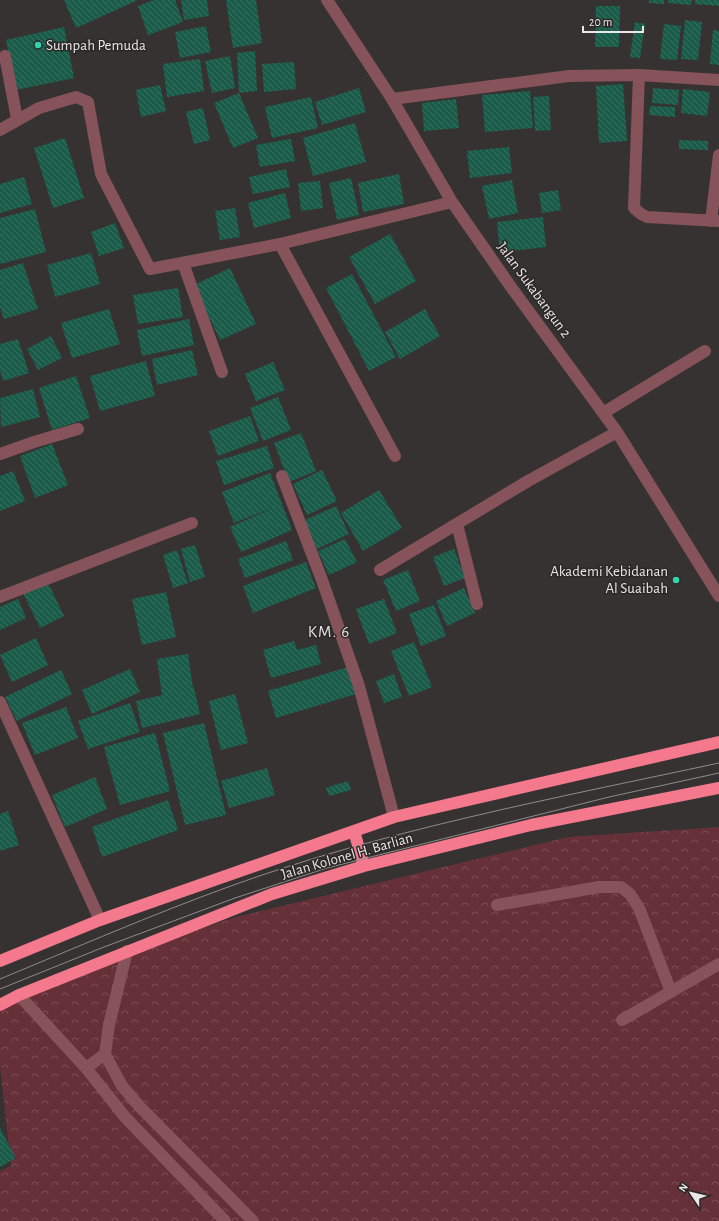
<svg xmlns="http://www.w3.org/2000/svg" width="719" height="1221" font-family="'Alegreya Sans',sans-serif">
  <defs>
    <pattern id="forest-crowns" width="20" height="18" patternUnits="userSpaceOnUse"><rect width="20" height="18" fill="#663038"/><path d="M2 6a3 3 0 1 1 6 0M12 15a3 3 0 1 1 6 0" fill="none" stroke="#7c4e55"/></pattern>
    <pattern id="building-back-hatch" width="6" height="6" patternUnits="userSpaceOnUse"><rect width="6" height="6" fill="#1a5c49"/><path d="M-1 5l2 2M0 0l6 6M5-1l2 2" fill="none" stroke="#3b7363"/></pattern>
  </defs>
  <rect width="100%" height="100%" fill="#363232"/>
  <path fill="url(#forest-crowns)" d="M719,827V1221H0V1171L11,1166L0,1066V997L236,917L568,837Z"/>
  <path fill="url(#building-back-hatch)" d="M64,0H138L76,28Z
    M154,0H175L183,22L148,35L138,6Z
    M181,0H207L209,16L184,20Z
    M226,0H256L262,43L233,48Z
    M649,0H664V4L649,3Z
    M668,0H692L691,5L668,3Z
    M695,0H719V6L695,4Z
    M596,6H620L619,47H595Z
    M685,20L702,22L698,60L681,59Z
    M635,22L645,24L640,58L630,57Z
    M664,24L681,26L677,60L660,59Z
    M206,26L211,52L180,58L175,32Z
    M64,27L74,78L16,90L6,40Z
    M713,30L719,31V65L710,64Z
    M255,51L257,91L239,93L237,53Z
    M230,56L235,88L212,93L205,61Z
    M200,59L204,91L167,97L163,64Z
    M294,62L296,89L264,92L262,64Z
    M623,84L627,141L599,143L596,86Z
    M160,85L166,111L141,117L136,90Z
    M359,88L366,112L322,125L315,102Z
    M653,88L679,90L678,105L652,103Z
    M683,89L710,92L707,116L681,113Z
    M530,91L533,128L485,132L482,95Z
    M239,93L258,138L233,148L214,103Z
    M549,96L551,130L535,131L533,97Z
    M311,97L318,128L272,138L265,107Z
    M456,99L459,128L424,131L422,103Z
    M650,106L675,107V117L649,115Z
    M203,108L210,140L194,144L186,112Z
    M355,123L366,162L313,176L303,138Z
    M65,138L84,198L53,208L34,148Z
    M291,139L295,161L260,167L256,145Z
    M679,140L708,141V150L679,149Z
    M509,147L512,173L470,178L467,151Z
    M286,169L290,187L253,194L249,177Z
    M399,174L404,204L363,212L358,183Z
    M24,177L32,204L0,213V184Z
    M351,178L359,215L337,220L329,183Z
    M512,180L518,213L489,219L482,186Z
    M320,181L323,208L301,211L298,183Z
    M558,190L561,210L542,213L539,193Z
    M285,193L291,218L254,228L248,203Z
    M235,208L240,237L220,240L215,211Z
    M35,209L46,252L0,264V218Z
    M543,217L546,247L500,252L497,222Z
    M115,223L124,248L99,256L91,232Z
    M390,234L416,281L375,304L349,257Z
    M91,253L100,284L55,297L47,265Z
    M23,263L38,309L4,319L0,307V270Z
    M230,268L256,324L220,340L194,285Z
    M352,274L396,357L369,371L326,288Z
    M178,288L183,317L138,324L133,295Z
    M109,309L120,344L72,358L61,323Z
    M425,309L440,336L400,359L385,332Z
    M189,319L194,345L142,356L137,330Z
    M51,336L62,358L38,370L27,349Z
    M18,339L29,373L3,381L0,370V344Z
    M192,350L198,375L157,385L152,359Z
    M146,361L155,396L100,411L90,376Z
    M273,362L285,390L256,401L245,374Z
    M76,376L90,418L52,430L39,388Z
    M33,389L40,417L1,427L0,398Z
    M278,397L291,430L263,441L250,408Z
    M250,416L259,441L218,456L209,431Z
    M301,433L316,471L289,482L274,443Z
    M52,444L68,485L35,498L20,456Z
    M267,446L274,468L224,485L216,461Z
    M322,470L337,501L307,515L293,484Z
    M13,471L25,501L0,511V476Z
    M270,473L292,530L241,552L230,527L273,508L234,523L222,492Z
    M379,490L402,528L363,551L341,513Z
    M336,506L349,534L317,549L303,521Z
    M345,539L357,562L329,575L318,551Z
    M286,541L293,560L245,578L238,559Z
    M195,545L205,577L190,582L181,549Z
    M454,549L465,578L444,586L433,557Z
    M177,550L188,583L173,588L163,555Z
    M306,562L316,588L253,613L243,586Z
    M408,570L420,601L396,611L383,580Z
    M47,581L64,616L40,628L23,593Z
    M464,588L475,613L447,626L436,601Z
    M166,592L176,637L142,645L132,599Z
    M18,599L26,618L0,630V607Z
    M384,599L397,633L369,644L356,609Z
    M434,605L446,636L421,646L409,614Z
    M36,638L48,665L12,682L0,655Z
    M294,641L297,650L316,645L321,664L271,678L263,650Z
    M414,642L432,687L409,696L391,651Z
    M188,654L193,688H194L200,714L142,728L136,701L162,695L157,659Z
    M348,667L356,694L276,718L268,691Z
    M130,669L140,692L92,714L82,690Z
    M61,670L72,694L17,721L5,697Z
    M394,674L402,697L384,703L376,681Z
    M235,694L248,743L221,750L209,701Z
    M130,703L140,732L88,749L78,721Z
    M66,707L78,738L35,755L22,723Z
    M204,723L226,815L185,825L163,733Z
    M155,733L170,791L120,805L104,747Z
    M267,768L275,795L229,808L221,781Z
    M95,777L107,809L65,827L52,795Z
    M348,781L351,790L329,796L326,788Z
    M168,800L178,830L102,857L92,827Z
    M8,811L19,845L0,851V814Z
    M0,1128L16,1158L0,1167Z"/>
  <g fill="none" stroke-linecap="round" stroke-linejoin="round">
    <path stroke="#855359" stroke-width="12" d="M327,0L392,99L452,202L511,287L617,432L719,596
      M5,56L17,119
      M639,75L634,208L641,214L647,217L719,221
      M392,99L569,76L639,75L719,80
      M0,130L39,108L76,97L88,102L101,174L150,269L280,244L452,202
      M711,221L719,155
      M280,244L395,456
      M183,263L222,372
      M603,413L705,351
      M0,454L34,442L78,429
      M282,476L322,580L359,686L394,817
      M457,524L477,604
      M380,570L528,481L617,432
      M0,597L192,523
      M0,702L100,920
      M497,905L599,887H621L630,894L639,908L671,992
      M19,995L86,1068L125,1117L225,1221
      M622,1020L719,964
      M105,1054L122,1086L140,1107L253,1221
      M86,1068L105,1054L109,1025L127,951"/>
    <path stroke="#f4798c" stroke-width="12" d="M354,831L364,866
      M0,961L100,920L394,817L719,742
      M0,1005L19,995L272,894L364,866L531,825L719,788"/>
    <path stroke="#8f8b8b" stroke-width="1" d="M0,979C75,948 151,915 228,887C384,830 556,798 719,763
      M0,989L104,947L235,898L327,868L609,797L719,773"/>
  </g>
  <g fill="#2fd4aa" stroke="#2c2828" stroke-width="1.5">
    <circle cx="38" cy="45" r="4"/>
    <circle cx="676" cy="580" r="4"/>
  </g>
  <g text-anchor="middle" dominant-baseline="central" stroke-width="3" stroke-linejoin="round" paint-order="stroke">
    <g font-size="15" fill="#eae7e8" stroke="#2c2828" text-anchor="start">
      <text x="46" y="45">Sumpah Pemuda</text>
      <text x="668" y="571" text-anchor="end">Akademi Kebidanan<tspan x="668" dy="17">Al Suaibah</tspan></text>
    </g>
    <g font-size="15" fill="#eae7e8" stroke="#2c2828">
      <text transform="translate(534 290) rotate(54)">Jalan Sukabangun 2</text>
      <text transform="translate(347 856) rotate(-16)">Jalan Kolonel H. Barlian</text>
    </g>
    <g font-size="17" letter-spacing="1" fill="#e8e3e3" stroke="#2c2828">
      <text x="329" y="631">KM. 6</text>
    </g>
  </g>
  <g transform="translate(691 1193) rotate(305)" stroke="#2c2828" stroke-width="3" paint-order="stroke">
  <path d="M0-3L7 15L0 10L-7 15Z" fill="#eae7e8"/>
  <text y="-6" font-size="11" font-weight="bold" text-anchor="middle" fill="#eae7e8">N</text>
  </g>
  <path d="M583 26v6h60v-6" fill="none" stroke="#eae7e8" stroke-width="2"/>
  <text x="589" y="26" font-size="12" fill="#eae7e8" stroke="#2c2828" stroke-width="3" paint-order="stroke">20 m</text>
</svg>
